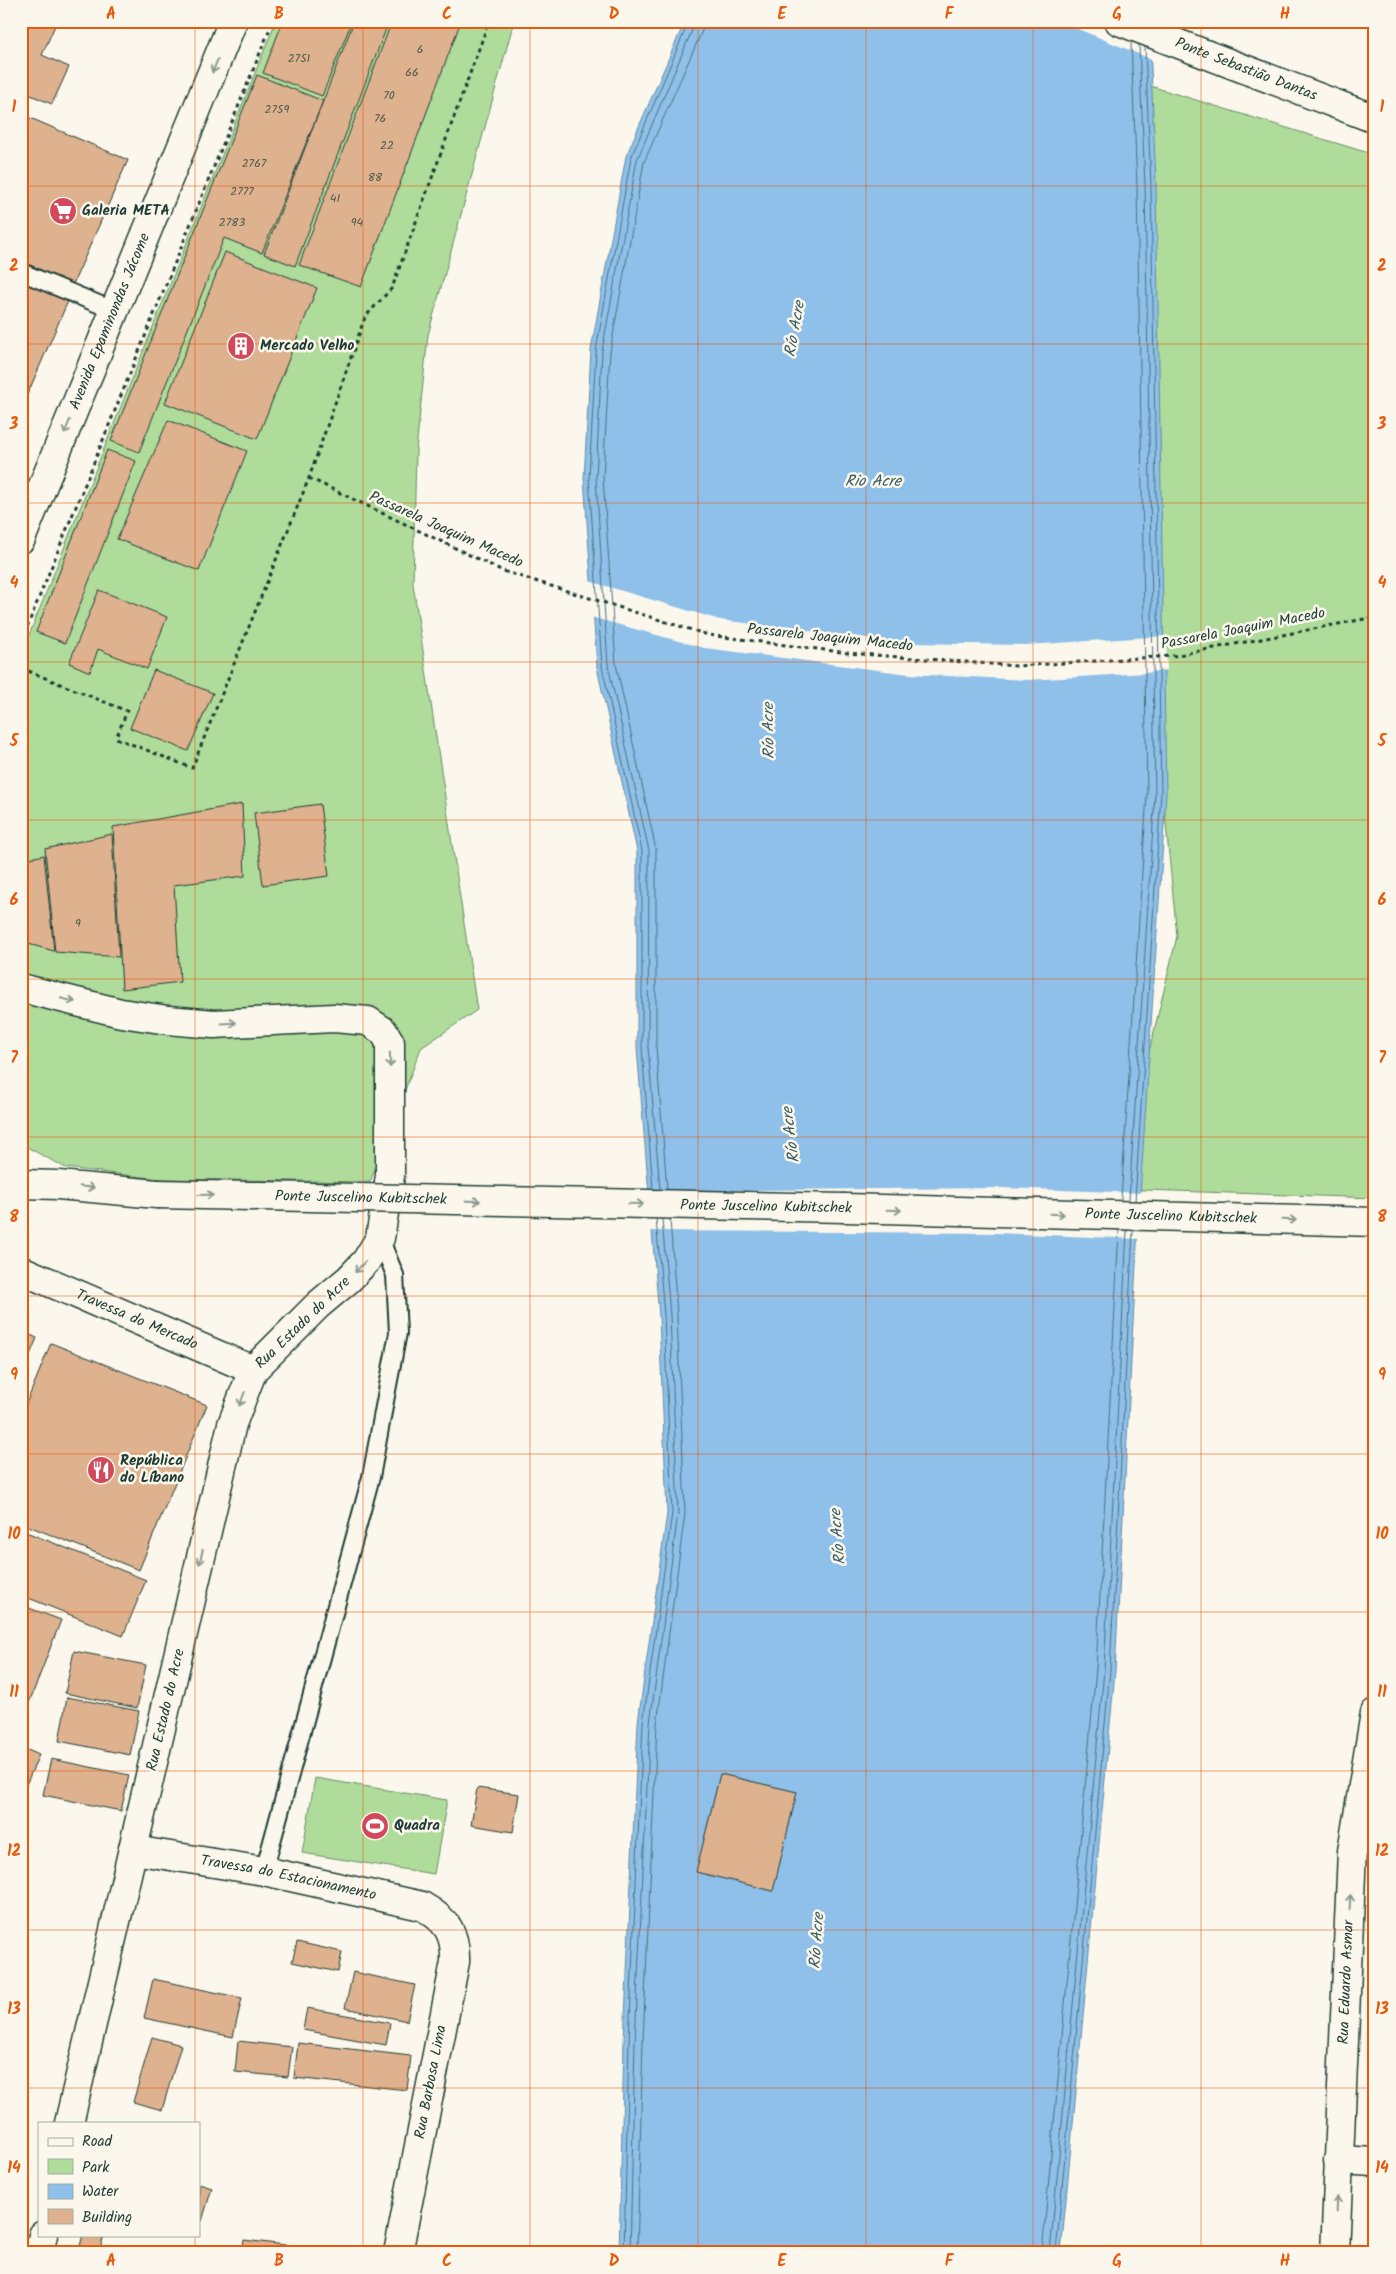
<svg xmlns="http://www.w3.org/2000/svg" width="1396" height="2274" font-family="Kalam,sans-serif">
  <rect width="100%" height="100%" fill="#fbf7ec"/>
  <filter id="ink" filterUnits="userSpaceOnUse"><feTurbulence type="fractalNoise" baseFrequency=".02" numOctaves="2"/><feDisplacementMap in="SourceGraphic" scale="10" xChannelSelector="R" yChannelSelector="G"/><feConvolveMatrix kernelMatrix="1 2 1 2 8 2 1 2 1" color-interpolation-filters="sRGB"/></filter>
  <g filter="url(#ink)">
    <path fill="#afdc9a" stroke="#678c67" d="M276,21H514L428,335L416,450L413,584L477,1010L421,1048L370,1182L160,1179L66,1168L21,1144V655Z
      M1147,85L1375,155V1198L1116,1189L1177,936L1154,703Z
      M315,1778L447,1800L434,1874L302,1853Z"/>
    <path fill="#8ec0ea" stroke="#628ca1" d="M685,21H1149L1156,185L1166,794L1138,1226L1115,1671L1061,2253H619L624,2041L638,1722L667,1513L659,1316L637,1048V851L597,667L584,478L591,350L626,156Z"/>
    <path fill="#fbf7ec" d="M1059,21H1152L1153,60Z
      M589,581L720,620L909,643L1026,645L1166,636L1167,670L1146,673L1027,680L909,674L704,648L591,617Z
      M1001,1188L1143,1193L1140,1239L997,1233L649,1231L646,1191Z"/>
    <g fill="none" stroke-linecap="round" stroke-linejoin="round">
      <path stroke="#4b717d" stroke-width="1" d="M653,1189L642,1048V851L602,666L589,478L596,350L631,158L689,21
        M660,1189L648,1047L649,851L608,665L596,478L602,351L637,160L696,21
        M667,1189L656,1047V850L616,664L603,478L610,352L644,162L702,31L703,21
        M1121,1200L1147,794L1137,186L1131,42
        M1129,1200L1155,794L1145,186L1139,45
        M1135,1201L1161,794L1151,185L1145,47
        M624,2253L629,2041L643,1723L672,1513L664,1315L656,1219
        M630,2253L635,2041L650,1723L678,1513L670,1315L662,1219
        M637,2253L643,2042L657,1724L685,1513L677,1315L670,1219
        M1042,2253L1096,1669L1119,1230
        M1050,2253L1104,1670L1127,1230
        M1056,2253L1110,1670L1133,1231"/>
    </g>
    <path fill="#deb18f" stroke="#1f3d34" d="M21,21H57L42,55L69,67L52,104L21,91Z
      M283,21H352L322,96L263,73Z
      M354,21H389L295,266L264,254Z
      M392,21H461L361,287L299,265Z
      M257,75L323,101L262,253L224,238L139,452L111,441Z
      M21,114L128,160L73,284L21,261Z
      M225,252L317,288L257,439L165,403Z
      M21,281L68,301L21,409Z
      M168,420L247,451L199,571L117,539Z
      M107,450L136,461L65,643L36,632Z
      M99,590L167,617L147,669L98,649L90,672L69,663Z
      M154,670L213,693L188,751L130,728Z
      M242,804L245,876L174,885L180,982L122,989L113,827Z
      M320,804L329,876L263,885L254,813Z
      M112,834L119,957L55,952L45,849Z
      M44,855L54,951L21,942V860Z
      M21,1331L37,1338L21,1376Z
      M51,1343L207,1405L139,1570L21,1523V1416Z
      M21,1530L146,1580L123,1636L21,1595Z
      M21,1605L61,1620L29,1703L21,1700Z
      M74,1651L146,1665L137,1708L65,1693Z
      M67,1697L139,1711L130,1755L59,1741Z
      M21,1747L39,1755L25,1787L21,1786Z
      M51,1759L129,1775L121,1811L43,1795Z
      M720,1774L797,1792L773,1891L696,1872Z
      M477,1788L519,1794L513,1832L471,1825Z
      M297,1942L342,1952L338,1972L292,1962Z
      M353,1972L415,1985L407,2021L345,2008Z
      M153,1979L242,1998L233,2037L144,2018Z
      M307,2008L390,2023L386,2045L303,2030Z
      M152,2037L181,2045L162,2110L133,2102Z
      M238,2041L292,2047L288,2077L235,2072Z
      M298,2043L411,2056L407,2090L294,2078Z
      M1374,2120H1375V2150H1371Z
      M199,2184L212,2188L202,2221L199,2220Z
      M83,2235H104L99,2253H78Z
      M244,2240L310,2248L309,2253H242Z"/>
    <g fill="none" stroke-linecap="round" stroke-linejoin="round">
      <g stroke="#1f3d34" stroke-width="20">
        <path id="service" d="M21,272L115,311
          M264,1871L371,1477L386,1396L398,1333L395,1275L380,1238"/>
      </g>
      <g stroke="#1f3d34" stroke-width="31">
        <g id="minor">
          <path d="M21,988L121,1013L168,1020L214,1024L334,1018L368,1021L383,1031L390,1042V1176L380,1238L366,1261L349,1279L318,1305L253,1370L232,1424L69,2123"/>
          <path id="s1" d="M21,1270L253,1370"/>
          <path id="s2" d="M133,1850L264,1871L422,1906C447,1920 456,1933 455,1962L398,2253"/>
          <path d="M1338,2160L1375,2162"/>
          <path d="M39,2253L43,2235"/>
        </g>
      </g>
      <g stroke="#1f3d34" stroke-width="31">
        <g id="tertiary">
          <path id="s3" d="M1335,2253L1352,1851L1375,1713"/>
        </g>
      </g>
      <g stroke="#1f3d34" stroke-width="31">
        <g id="secondary">
          <path id="s4" d="M1119,21L1375,119"/>
          <path id="s5" d="M21,539L233,21"/>
          <path d="M21,1184L58,1185L157,1194"/>
          <path id="s6" d="M845,1208L1375,1222"/>
        </g>
      </g>
      <path stroke="#1f3d34" stroke-width="3" stroke-dasharray="4 4" stroke-linecap="butt" d="M309,478L503,571L708,635L848,653L1016,666L1173,656L1375,617
        M21,642L273,21
        M21,668L127,711L116,738L192,768L309,478L365,317L392,288L489,21"/>
      <use href="#service" stroke="#fbf7ec" stroke-width="16"/>
      <use href="#minor" stroke="#fbf7ec" stroke-width="28"/>
      <use href="#tertiary" stroke="#fbf7ec" stroke-width="28"/>
      <use href="#secondary" stroke="#fbf7ec" stroke-width="28"/>
      <g stroke="#1f3d34" stroke-width="31" stroke-linecap="butt">
        <g id="secondary-bridge">
          <path id="s7" d="M157,1194L845,1208"/>
        </g>
      </g>
      <use href="#secondary-bridge" stroke="#fbf7ec" stroke-width="28"/>
    </g>
    <defs><path id="oneway-shaft" d="M-6 0H5M1.5-3L5.5 0L1.5 3" fill="none" stroke-width="1.6" stroke-linecap="round" stroke-linejoin="round" transform="scale(1.25)"/></defs>
    <g stroke="#8d9a90">
      <use href="#oneway-shaft" transform="translate(215 66) rotate(112)"/>
      <use href="#oneway-shaft" transform="translate(67 427) rotate(112)"/>
      <use href="#oneway-shaft" transform="translate(68 1000) rotate(14)"/>
      <use href="#oneway-shaft" transform="translate(229 1023) rotate(-3)"/>
      <use href="#oneway-shaft" transform="translate(390 1060) rotate(89)"/>
      <use href="#oneway-shaft" transform="translate(87 1187) rotate(6)"/>
      <use href="#oneway-shaft" transform="translate(206 1195) rotate(1)"/>
      <use href="#oneway-shaft" transform="translate(473 1201) rotate(1)"/>
      <use href="#oneway-shaft" transform="translate(636 1204) rotate(1)"/>
      <use href="#oneway-shaft" transform="translate(894 1210) rotate(2)"/>
      <use href="#oneway-shaft" transform="translate(1057 1214) rotate(2)"/>
      <use href="#oneway-shaft" transform="translate(1289 1220) rotate(2)"/>
      <use href="#oneway-shaft" transform="translate(360 1267) rotate(133)"/>
      <use href="#oneway-shaft" transform="translate(242 1399) rotate(111)"/>
      <use href="#oneway-shaft" transform="translate(201 1557) rotate(103)"/>
      <use href="#oneway-shaft" transform="translate(1350 1902) rotate(-87)"/>
      <use href="#oneway-shaft" transform="translate(1337 2204) rotate(-88)"/>
    </g>
  </g>
  <path fill="none" stroke="#e8590c" stroke-width="1" stroke-opacity="0.55" d="M195,21V2123M363,21V2253M530,21V2253M698,21V2253M866,21V2253M1033,21V2253M1201,21V2253M21,186H1375M21,344H1375M21,503H1375M21,662H1375M21,820H1375M21,979H1375M21,1137H1375M21,1296H1375M21,1454H1375M21,1612H1375M21,1771H1375M21,1930H1375M21,2088H1375M195,2235V2253"/>
  <defs>
    <g id="supermarket-disc" transform="scale(1.4375)"><circle r="9.5" fill="#d1495b" stroke="#fbf7ec"/><path d="M-6-5.5h2.5l.6 2H6L4.5 2H-2.5L-4.4-4H-6ZM-1.5 3.2a1.3 1.3 0 1 0 .1 0ZM3 3.2a1.3 1.3 0 1 0 .1 0Z" fill="#fff"/></g>
    <g id="building-disc" transform="scale(1.4375)"><circle r="9.5" fill="#d1495b" stroke="#fbf7ec"/><path d="M-4-6H4V6H1V3H-1V6H-4ZM-2.5-4.3h1.7v1.8h-1.7ZM.8-4.3h1.7v1.8H.8ZM-2.5-1h1.7V.8h-1.7ZM.8-1h1.7V.8H.8Z" fill="#fff"/></g>
    <g id="restaurant-disc" transform="scale(1.4375)"><circle r="9.5" fill="#d1495b" stroke="#fbf7ec"/><path d="M-5-6h1v4h1v-4h1v4h1v-4h1v5L-1.5 .5V6h-2V.5L-5-1ZM5-6V6H3V1.5H1.5Q1.5-4 5-6Z" fill="#fff"/></g>
    <g id="stadium-disc" transform="scale(1.4375)"><circle r="9.5" fill="#d1495b" stroke="#fbf7ec"/><path d="M0-5a6.5 5 0 1 0 0 10a6.5 5 0 1 0 0-10ZM-3.5-1.8h7v3.6h-7Z" fill="#fff"/></g>
  </defs>
  <g fill-rule="evenodd">
    <use href="#supermarket-disc" x="63" y="211"/>
    <use href="#building-disc" x="241" y="346"/>
    <use href="#restaurant-disc" x="101" y="1470"/>
    <use href="#stadium-disc" x="375" y="1826"/>
  </g>
  <g text-anchor="middle" dominant-baseline="central" stroke-width="5" stroke-linejoin="round" paint-order="stroke">
    <g font-size="12" fill="#4f5a4b">
      <text x="420" y="49">6</text>
      <text x="299" y="58">2751</text>
      <text x="412" y="72">66</text>
      <text x="389" y="95">70</text>
      <text x="277" y="109">2759</text>
      <text x="380" y="118">76</text>
      <text x="387" y="145">22</text>
      <text x="254" y="163">2767</text>
      <text x="375" y="177">88</text>
      <text x="242" y="191">2777</text>
      <text x="335" y="198">41</text>
      <text x="232" y="222">2783</text>
      <text x="357" y="222">94</text>
      <text x="78" y="923">9</text>
    </g>
    <g font-size="15" fill="#1f3d34" stroke="#fbf7ec">
      <text stroke="none"><textPath href="#s4" startOffset="136">Ponte Sebastião Dantas</textPath></text>
      <text stroke="none"><textPath href="#s5" startOffset="235">Avenida Epaminondas Jácome</textPath></text>
      <text transform="translate(446 530) rotate(24)">Passarela Joaquim Macedo</text>
      <text transform="translate(1243 629) rotate(-11)">Passarela Joaquim Macedo</text>
      <text transform="translate(830 638) rotate(6)">Passarela Joaquim Macedo</text>
      <text stroke="none"><textPath href="#s7" startOffset="204">Ponte Juscelino Kubitschek</textPath></text>
      <text transform="translate(766 1207) rotate(1)">Ponte Juscelino Kubitschek</text>
      <text stroke="none"><textPath href="#s6" startOffset="326">Ponte Juscelino Kubitschek</textPath></text>
      <text stroke="none"><textPath href="#s1" startOffset="126">Travessa do Mercado</textPath></text>
      <text transform="translate(303 1323) rotate(-44)">Rua Estado do Acre</text>
      <text transform="translate(166 1710) rotate(-77)">Rua Estado do Acre</text>
      <text stroke="none"><textPath href="#s2" startOffset="158">Travessa do Estacionamento</textPath></text>
      <text stroke="none"><textPath href="#s3" startOffset="271">Rua Eduardo Asmar</textPath></text>
      <text transform="translate(431 2082) rotate(-79)">Rua Barbosa Lima</text>
    </g>
    <g font-size="15" font-weight="bold" fill="#1f3d34" stroke="#fbf7ec" text-anchor="start">
      <text x="82" y="211">Galeria META</text>
      <text x="260" y="346">Mercado Velho</text>
      <text x="120" y="1461">República<tspan x="120" dy="17">do Líbano</tspan></text>
      <text x="394" y="1826">Quadra</text>
    </g>
    <g font-size="16" font-style="italic" fill="#3b5e62" stroke="#fbf7ec">
      <text transform="translate(795 329) rotate(-80)">Río Acre</text>
      <text x="873" y="481">Rio Acre</text>
      <text transform="translate(769 731) rotate(-91)">Río Acre</text>
      <text transform="translate(791 1135) rotate(-97)">Río Acre</text>
      <text transform="translate(838 1537) rotate(-95)">Río Acre</text>
      <text transform="translate(817 1941) rotate(-86)">Río Acre</text>
    </g>
  </g>
  <rect width="1396" height="2274" fill="none" stroke="#fbf7ec" stroke-width="55"/>
  <rect x="38" y="2122" width="162" height="115" fill="#fbf7ec" stroke="#a3ada2"/>
  <rect x="48" y="2138" width="25" height="8" fill="#fbf7ec" stroke="#a3ada2"/>
  <text x="82" y="2146" font-size="15" fill="#1f3d34">Road</text>
  <rect x="48" y="2159" width="25" height="15" fill="#afdc9a" stroke="#a3ada2"/>
  <text x="82" y="2172" font-size="15" fill="#1f3d34">Park</text>
  <rect x="48" y="2184" width="25" height="15" fill="#8ec0ea" stroke="#a3ada2"/>
  <text x="82" y="2196" font-size="15" fill="#1f3d34">Water</text>
  <rect x="48" y="2209" width="25" height="15" fill="#deb18f" stroke="#a3ada2"/>
  <text x="82" y="2222" font-size="15" fill="#1f3d34">Building</text>
  <rect x="28" y="28" width="1340" height="2218" fill="none" stroke="#e8590c" stroke-width="2"/>
  <g font-size="16" text-anchor="middle" font-weight="bold" fill="#e8590c">
    <text x="111" y="19">A</text>
    <text x="279" y="19">B</text>
    <text x="447" y="19">C</text>
    <text x="614" y="19">D</text>
    <text x="782" y="19">E</text>
    <text x="949" y="19">F</text>
    <text x="1117" y="19">G</text>
    <text x="1285" y="19">H</text>
    <text x="14" y="112">1</text>
    <text x="1382" y="112">1</text>
    <text x="14" y="271">2</text>
    <text x="1382" y="271">2</text>
    <text x="14" y="429">3</text>
    <text x="1382" y="429">3</text>
    <text x="14" y="588">4</text>
    <text x="1382" y="588">4</text>
    <text x="14" y="746">5</text>
    <text x="1382" y="746">5</text>
    <text x="14" y="905">6</text>
    <text x="1382" y="905">6</text>
    <text x="14" y="1063">7</text>
    <text x="1382" y="1063">7</text>
    <text x="14" y="1222">8</text>
    <text x="1382" y="1222">8</text>
    <text x="14" y="1380">9</text>
    <text x="1382" y="1380">9</text>
    <text x="14" y="1539">10</text>
    <text x="1382" y="1539">10</text>
    <text x="14" y="1697">11</text>
    <text x="1382" y="1697">11</text>
    <text x="14" y="1856">12</text>
    <text x="1382" y="1856">12</text>
    <text x="14" y="2014">13</text>
    <text x="1382" y="2014">13</text>
    <text x="14" y="2173">14</text>
    <text x="1382" y="2173">14</text>
    <text x="111" y="2266">A</text>
    <text x="279" y="2266">B</text>
    <text x="447" y="2266">C</text>
    <text x="614" y="2266">D</text>
    <text x="782" y="2266">E</text>
    <text x="949" y="2266">F</text>
    <text x="1117" y="2266">G</text>
    <text x="1285" y="2266">H</text>
  </g>
</svg>
